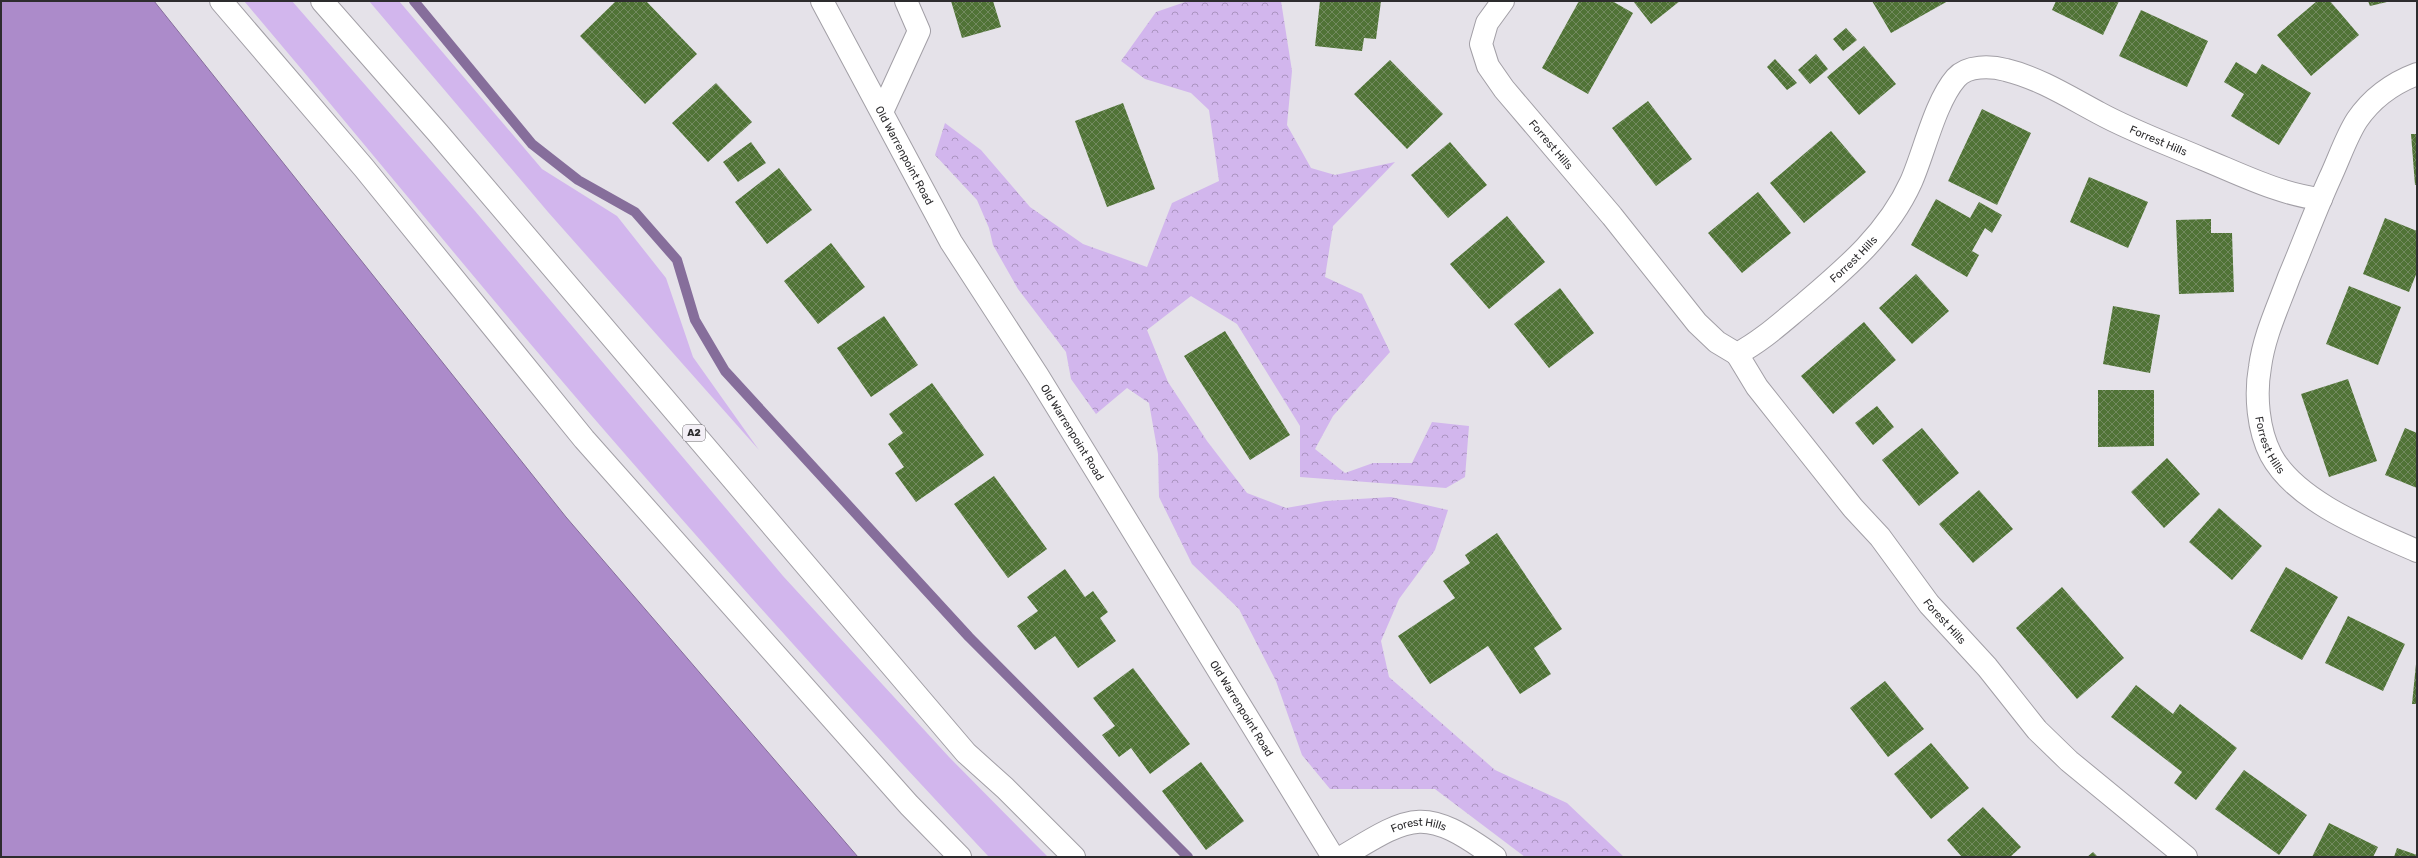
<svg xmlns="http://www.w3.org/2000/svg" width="2418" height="858" font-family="Rubik,sans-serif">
  <defs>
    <pattern id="forest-crowns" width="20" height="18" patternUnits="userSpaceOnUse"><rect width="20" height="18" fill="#d2b6ed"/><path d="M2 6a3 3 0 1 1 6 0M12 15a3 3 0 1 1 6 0" fill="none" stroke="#ab94c0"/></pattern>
    <pattern id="building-cross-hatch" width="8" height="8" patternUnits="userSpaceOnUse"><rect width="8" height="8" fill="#507336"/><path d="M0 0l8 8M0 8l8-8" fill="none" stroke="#728a5f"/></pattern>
  </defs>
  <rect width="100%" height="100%" fill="#e5e2e9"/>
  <path fill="#d2b6ed" d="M244,1H292L475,211L783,576L949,757L1048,857H989C860,720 734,580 611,438C486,294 367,146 244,1Z
    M369,1H399L542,169L617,216L666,278L693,357L759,450L548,212Z"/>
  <path fill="url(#forest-crowns)" d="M1188,1H1281L1292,71L1287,125L1311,168L1335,175L1395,162L1333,226L1325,277L1362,294L1390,352L1333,416L1315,449L1345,473L1373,463H1412L1432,422L1469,426L1465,477L1446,488L1300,477V426L1237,324L1191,296L1147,330L1168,382L1207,441L1247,493L1286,508L1326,501L1391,497L1448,510L1435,550L1399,599L1381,641L1389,677L1495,770L1567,803L1624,857H1525L1435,789H1330L1302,755L1276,681L1239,609L1192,564L1159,497L1158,454L1149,403L1127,388L1096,414L1071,379L1066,352L1018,289L993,245L989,228L977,200L935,155L945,123L981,150L1030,207L1083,244L1147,267L1172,203L1219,181L1209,110L1191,93L1145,79L1121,61L1156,12Z"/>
  <path fill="#ac8bca" stroke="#866e9b" d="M1,1H154L566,517L858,857H1Z"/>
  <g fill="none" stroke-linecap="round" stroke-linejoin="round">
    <path stroke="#866e9b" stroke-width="10" d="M414,1L532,144L578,180L635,212L677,260L695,320L725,371L969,637L1188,857"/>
  </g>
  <path fill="url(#building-cross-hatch)" d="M616,1H646L697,54L645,104L580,36Z
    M951,1H993L1001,27L962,38Z
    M1320,1H1381L1376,39L1364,38L1362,51L1315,46Z
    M1579,1H1612L1633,13L1588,94L1542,68Z
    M1633,1H1680L1651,24Z
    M1872,1H1948L1891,33Z
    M2056,1H2119L2103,35L2052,10Z
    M2317,1H2330L2359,35L2311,76L2277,35Z
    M2368,1H2387V2L2370,6Z
    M2141,10L2208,41L2187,87L2119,56Z
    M1846,28L1857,40L1843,51L1833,39Z
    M1864,46L1896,84L1859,115L1827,77Z
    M1816,54L1828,69L1810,84L1798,70Z
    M1775,59L1797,83L1787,90L1767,67Z
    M1390,60L1443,114L1407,149L1354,94Z
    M2236,62L2256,74L2262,64L2311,93L2279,145L2231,116L2244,94L2224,82Z
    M716,83L752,122L708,162L672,123Z
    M1648,101L1692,159L1656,186L1612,128Z
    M1123,103L1155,189L1107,207L1075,121Z
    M1982,109L2031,133L1997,205L1948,181Z
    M1831,131L1866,172L1804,223L1770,183Z
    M2411,134H2417V185H2415Z
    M751,142L766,163L738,182L723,162Z
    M1450,142L1487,185L1448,218L1411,175Z
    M779,168L812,210L767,244L735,202Z
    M2089,177L2148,202L2128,248L2070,222Z
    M1758,192L1791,233L1742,273L1708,233Z
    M1936,199L1970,218L1979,202L2002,215L1992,233L1985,228L1972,251L1979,255L1967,277L1911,245Z
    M1507,216L1545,262L1489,309L1450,264Z
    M2385,218L2417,231V272L2409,292L2363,274Z
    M2211,219V233H2232L2234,292L2179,294L2176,220Z
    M831,243L865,287L818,324L784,281Z
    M1916,274L1949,311L1912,344L1879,308Z
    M2349,286L2401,307L2378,365L2326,344Z
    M1560,288L1594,333L1549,368L1514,324Z
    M2113,306L2160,315L2150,373L2103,364Z
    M884,316L918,365L871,397L837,348Z
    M1864,322L1896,360L1833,414L1801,376Z
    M1225,331L1290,435L1250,460L1184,356Z
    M2348,379L2377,461L2329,477L2301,394Z
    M932,383L984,455L916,502L895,473L904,467L888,444L903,433L889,414Z
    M2098,390H2154V446L2098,447Z
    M1877,406L1894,427L1873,445L1855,423Z
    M1922,428L1959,473L1919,506L1882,460Z
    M2405,428L2417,433V488L2385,475Z
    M2167,458L2200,494L2164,528L2131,492Z
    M994,476L1047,549L1008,578L954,504Z
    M1979,490L2013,529L1973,563L1939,524Z
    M2219,508L2262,546L2232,580L2189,542Z
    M1497,533L1562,629L1534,648L1551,674L1520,694L1488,646L1430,684L1398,636L1455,598L1443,581L1470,563L1465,555Z
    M2286,567L2338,597L2302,660L2250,631Z
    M1065,569L1085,597L1093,591L1108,612L1100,618L1116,641L1078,668L1055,636L1035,650L1017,626L1038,611L1027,597Z
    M2062,587L2124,658L2077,699L2016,628Z
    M2348,616L2405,644L2383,691L2325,663Z
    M2416,664H2417V704H2412Z
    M1133,668L1190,744L1150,774L1131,748L1119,757L1102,735L1115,726L1093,698Z
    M1885,681L1924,729L1888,757L1850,708Z
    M2136,685L2173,714L2180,704L2237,748L2196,800L2174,783L2182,772L2111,717Z
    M1931,743L1969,788L1931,819L1894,774Z
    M1201,762L1244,821L1206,850L1162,791Z
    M2244,770L2307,815L2279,855L2215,809Z
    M1983,807L2021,847L2010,857H1962L1947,840Z
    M2329,823L2378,847L2373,857H2312Z
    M2397,848L2417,855V857H2394Z
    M2093,852L2098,857H2087Z"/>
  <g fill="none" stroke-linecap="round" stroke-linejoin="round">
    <g stroke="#a29fa6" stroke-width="24">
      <g id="minor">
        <path id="s1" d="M1503,1L1487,23L1481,44L1488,66L1504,89L1612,216L1697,323L1717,342L1737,354C1763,340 1782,322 1804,304C1845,269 1888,233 1911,182C1924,153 1935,102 1956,78C1967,65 1991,66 2006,70C2039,78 2069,97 2099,113C2132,131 2168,144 2203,159C2242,175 2279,194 2321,199"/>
        <path id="s2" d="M2417,74C2393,83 2372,98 2357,120C2346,137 2339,159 2330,178C2315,211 2303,244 2289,277C2278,307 2264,336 2260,367C2255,395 2258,430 2271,455C2296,502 2370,530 2417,551"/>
        <path d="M882,112L919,31L906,1"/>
        <path id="s3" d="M1737,354L1757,387L1853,508L1880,537L1929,604L1987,667L2037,730L2069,761L2186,857"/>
        <path id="s4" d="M1342,857C1413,814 1424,806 1495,857"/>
      </g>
    </g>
    <g stroke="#a29fa6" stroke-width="24">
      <g id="tertiary">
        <path id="s5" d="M822,1L951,242L1038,376L1333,857"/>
      </g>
    </g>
    <g stroke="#a29fa6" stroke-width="24">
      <path id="trunk" d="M221,1L364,168L584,439L909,805L960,857
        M322,1L438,133L966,753L1005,788L1074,857"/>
    </g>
    <use href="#minor" stroke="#fff" stroke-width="22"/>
    <use href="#tertiary" stroke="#fff" stroke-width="22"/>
    <use href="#trunk" stroke="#fff" stroke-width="22"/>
  </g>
  <g text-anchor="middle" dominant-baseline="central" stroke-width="4" stroke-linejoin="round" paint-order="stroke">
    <rect fill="#f3eff6" stroke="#68666a" stroke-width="1" x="683" y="425" width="22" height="16" rx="3"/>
    <g font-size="10" font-weight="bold" fill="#2d2c2e">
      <text x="694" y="433">A2</text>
    </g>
    <g font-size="11" fill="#2d2c2e" stroke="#f3eff6">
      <text stroke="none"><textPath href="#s1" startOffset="1037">Forrest Hills</textPath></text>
      <text stroke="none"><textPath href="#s1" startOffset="173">Forrest Hills</textPath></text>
      <text stroke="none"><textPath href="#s5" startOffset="175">Old Warrenpoint Road</textPath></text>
      <text stroke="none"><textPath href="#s1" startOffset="605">Forrest Hills</textPath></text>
      <text stroke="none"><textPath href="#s5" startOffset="499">Old Warrenpoint Road</textPath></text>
      <text stroke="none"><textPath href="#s2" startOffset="423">Forrest Hills</textPath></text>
      <text stroke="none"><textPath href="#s3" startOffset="339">Forest Hills</textPath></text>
      <text stroke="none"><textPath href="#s5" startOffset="823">Old Warrenpoint Road</textPath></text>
      <text stroke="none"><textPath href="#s4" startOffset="85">Forest Hills</textPath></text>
    </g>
  </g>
  <rect width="2418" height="858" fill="none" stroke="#2d2c2e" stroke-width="4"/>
</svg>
